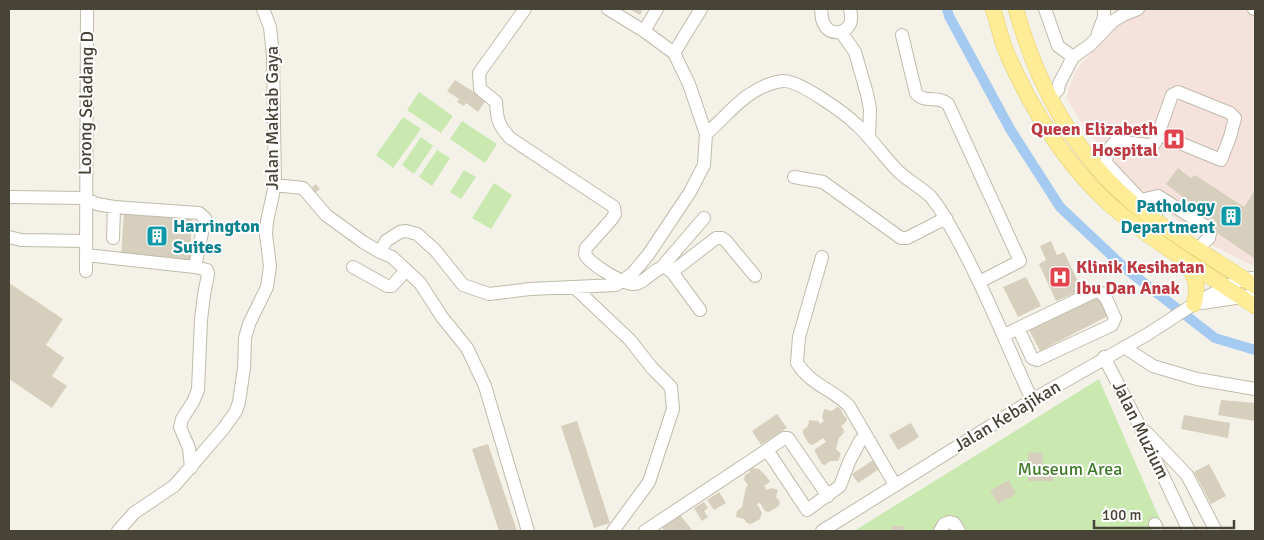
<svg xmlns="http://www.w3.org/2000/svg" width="1264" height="540" font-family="Signika,sans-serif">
  <rect width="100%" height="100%" fill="#f4f2e8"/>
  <path fill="#f5e2dc" d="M1115,9H1255V265L1249,264L1205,241L1140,191L1116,167L1081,122L1067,99L1069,88L1076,71L1110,30Z"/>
  <path fill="#cae9b1" d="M419,92L453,116L441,133L407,110Z
    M403,117L421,129L393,168L376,155Z
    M462,121L497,144L485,163L450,139Z
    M421,137L433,146L414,174L402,165Z
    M437,150L450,158L432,186L419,177Z
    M464,170L476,177L461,199L450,192Z
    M494,183L512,195L491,229L472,218Z
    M1099,379L1165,531H854Z"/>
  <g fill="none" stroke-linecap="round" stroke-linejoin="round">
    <path stroke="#a4caf1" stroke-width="10" d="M947,9L949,16L1010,129L1060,207L1126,269L1215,338L1255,350"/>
  </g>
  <path fill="#d6cfbd" d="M629,9H643L640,15Z
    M455,80L486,100L478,112L466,103L464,106L457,102L459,99L447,91Z
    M1178,168L1191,178L1195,175L1244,207L1255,190V259L1213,230L1217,224L1166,184Z
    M316,184L320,189L315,193L311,188Z
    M124,211L192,215L190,261L121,258Z
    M1051,241L1057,255L1064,252L1082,290L1056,301L1039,264L1046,260L1040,246Z
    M1026,277L1041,306L1018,317L1003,287Z
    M9,283L63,319L46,345L64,358L52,376L67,386L52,408L9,379Z
    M1097,295L1108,316L1040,351L1029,330Z
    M1221,400L1255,403V421L1218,415Z
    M837,407L840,408L844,416L847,418L846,422L841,426L844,430L843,434L839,438L836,449L841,454L838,461H830L825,465L822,464L815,452V449L826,442L823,438L813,445L809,444L803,434V430L808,426L809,420L818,421L820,424L824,421L822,418L824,409L832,411Z
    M777,414L787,428L761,445L752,431Z
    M1184,415L1230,423L1228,438L1181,429Z
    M577,421L610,523L594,528L561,426Z
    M911,423L919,437L898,450L889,435Z
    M488,444L517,531H499L472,449Z
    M1028,452L1043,453V471H1053V481H1028Z
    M873,460L879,469L858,483L852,474Z
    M1209,464L1226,496L1211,504L1194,472Z
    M752,468L759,469L766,476L770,482L764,486L767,490L771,488L778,490L776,497L780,502L779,506L769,512L765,511L760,503L757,504L762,513L760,519L751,524L747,523L744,519L736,517L737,511L742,507L746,487L748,485L744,480L745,475L750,472L749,470Z
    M1009,480L1016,494L998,504L990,491Z
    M719,492L726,503L714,510L707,500Z
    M704,502L708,508L704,511L708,517L702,521L694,508Z
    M680,515L693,531H664L662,527Z
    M891,526H904V531H892Z"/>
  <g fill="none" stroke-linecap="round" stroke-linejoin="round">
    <g stroke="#c0bbab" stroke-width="14">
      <path id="minor" d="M525,9L479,73L480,89L496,102C497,119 498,125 510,138L614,207L615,214L611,220L586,248L585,254C588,263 624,285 634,284C646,283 653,268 665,267L672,272L700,310
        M821,9C822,14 821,20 824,24C829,35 844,35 850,24C852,19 851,14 850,9
        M1045,9L1058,46L1073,57
        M1254,9H1255
        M644,31L657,9
        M841,32L855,52L867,94L870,109L869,138
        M1098,33L1104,17V9
        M902,35L916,93C924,104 938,95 948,104L1020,261L979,282
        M674,53L701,9
        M1050,97L1058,90L1059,84L1073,57L1090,45L1113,21L1123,15L1138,9
        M706,134C729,114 748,86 782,81C798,79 846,114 858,126C873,140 884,157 898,171C908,181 921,187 931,197C936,203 942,212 946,219C980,277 1004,339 1032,400
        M794,177L823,182L901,238H907L946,218
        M275,185L303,188L326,215L363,242L380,252L392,257L420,283L442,317L467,348L485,386L528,531
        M1158,196L1207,227L1210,233L1209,238L1197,249
        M9,197L85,198L97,204L114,207L199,213L205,218L195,267
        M1157,221L1155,211L1158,196L1141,200L1106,163C1106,154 1109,148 1116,141L1148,145L1155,143L1172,95L1178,92L1230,113L1235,118L1230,137L1221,160L1158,134
        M9,237L21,240L86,241
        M113,238L114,207
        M380,252L386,241L400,232L406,231L417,234L435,250L463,285L489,294L530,289L616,285L632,274L648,255L690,192L704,165L706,134L689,84L674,53L644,31L608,9
        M86,255L195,267L207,270L208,274L204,295L201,320L198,390L193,402L182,419L180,427L189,448L191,468
        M822,257L799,337L797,363C812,386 831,388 849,406L895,485
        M353,267L387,286H392L406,270
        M662,267L704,218
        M86,271L87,9
        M672,272L716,238H722L726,241L755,276
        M574,287L630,340L652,368L671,387L673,409L649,482L613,531
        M1202,303L1255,295
        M1004,335L1096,291C1107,293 1110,309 1115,318L1112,325L1037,360L1032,358L1018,328
        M1124,347L1153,366L1197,379L1255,389
        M1104,357L1139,425L1189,531
        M1146,432L1187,475L1216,531
        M828,496L788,438H784L767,450L807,510L840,486L849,462L860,441L866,435
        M1155,524L1158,531
        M118,531L134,513L174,486L182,477L224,428L236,411L239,402L244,368L245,338L249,324L267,287L270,266L266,234L267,221L275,185L273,56L270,27L263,9
        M645,531L767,450
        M822,531L1032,400L1148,334L1194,304L1225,287L1244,279L1252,278
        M940,531L944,524L950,522L954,523L959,531"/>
    </g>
    <g stroke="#e5cc65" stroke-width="16">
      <path id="major" d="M993,9C998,24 1001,41 1008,56C1031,107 1062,159 1103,198C1128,222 1157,241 1185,260C1208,275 1231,291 1255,306
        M1016,9C1037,86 1077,160 1141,210C1177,238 1217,261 1255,286
        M1187,263C1196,280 1199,285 1194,304"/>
    </g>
    <use href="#minor" stroke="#fff" stroke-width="12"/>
    <use href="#major" stroke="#ffec96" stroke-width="15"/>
  </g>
  <defs>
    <g id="hospital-square" transform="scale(1.125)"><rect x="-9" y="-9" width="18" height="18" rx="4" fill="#e0444e" stroke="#fff"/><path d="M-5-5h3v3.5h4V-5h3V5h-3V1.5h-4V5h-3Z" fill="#fff"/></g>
    <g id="building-square" transform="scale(1.125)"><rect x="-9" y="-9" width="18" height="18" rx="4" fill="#0f9aa8" stroke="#fff"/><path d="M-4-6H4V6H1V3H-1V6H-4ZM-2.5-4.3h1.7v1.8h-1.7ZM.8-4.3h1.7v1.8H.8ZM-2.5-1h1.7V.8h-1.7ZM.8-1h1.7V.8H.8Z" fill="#fff"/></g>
  </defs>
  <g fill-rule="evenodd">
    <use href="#hospital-square" x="1174" y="139"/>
    <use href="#building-square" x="1231" y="216"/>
    <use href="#building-square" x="157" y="236"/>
    <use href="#hospital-square" x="1060" y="277"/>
  </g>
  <g text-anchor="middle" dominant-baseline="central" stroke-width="4" stroke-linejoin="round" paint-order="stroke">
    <g font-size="18" fill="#484337" stroke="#fff">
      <text transform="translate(86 103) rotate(-89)">Lorong Seladang D</text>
      <text transform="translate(272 118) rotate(-90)">Jalan Maktab Gaya</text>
      <text transform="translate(1007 416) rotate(-31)">Jalan Kebajikan</text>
      <text transform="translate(1141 430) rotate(64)">Jalan Muzium</text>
    </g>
    <g font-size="18" font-weight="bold" fill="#be3a42" stroke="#fff" text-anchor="end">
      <text x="1158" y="129">Queen Elizabeth<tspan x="1158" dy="21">Hospital</tspan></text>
      <text x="1076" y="267" text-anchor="start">Klinik Kesihatan<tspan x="1076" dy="21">Ibu Dan Anak</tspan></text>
    </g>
    <g font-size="18" font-weight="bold" fill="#0d838f" stroke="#fff" text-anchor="end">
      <text x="1215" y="206">Pathology<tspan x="1215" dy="21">Department</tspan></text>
      <text x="173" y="226" text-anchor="start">Harrington<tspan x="173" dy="21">Suites</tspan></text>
    </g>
    <g font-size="18" fill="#407b29" stroke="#fff">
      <text x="1070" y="469">Museum Area</text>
    </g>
  </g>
  <rect width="1264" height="540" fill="none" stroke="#484337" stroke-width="20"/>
  <path d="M1094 520v8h140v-8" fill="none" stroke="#484337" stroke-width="2.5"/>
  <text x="1102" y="520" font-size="15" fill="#484337" stroke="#ffffff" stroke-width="4" paint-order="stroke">100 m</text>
</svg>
